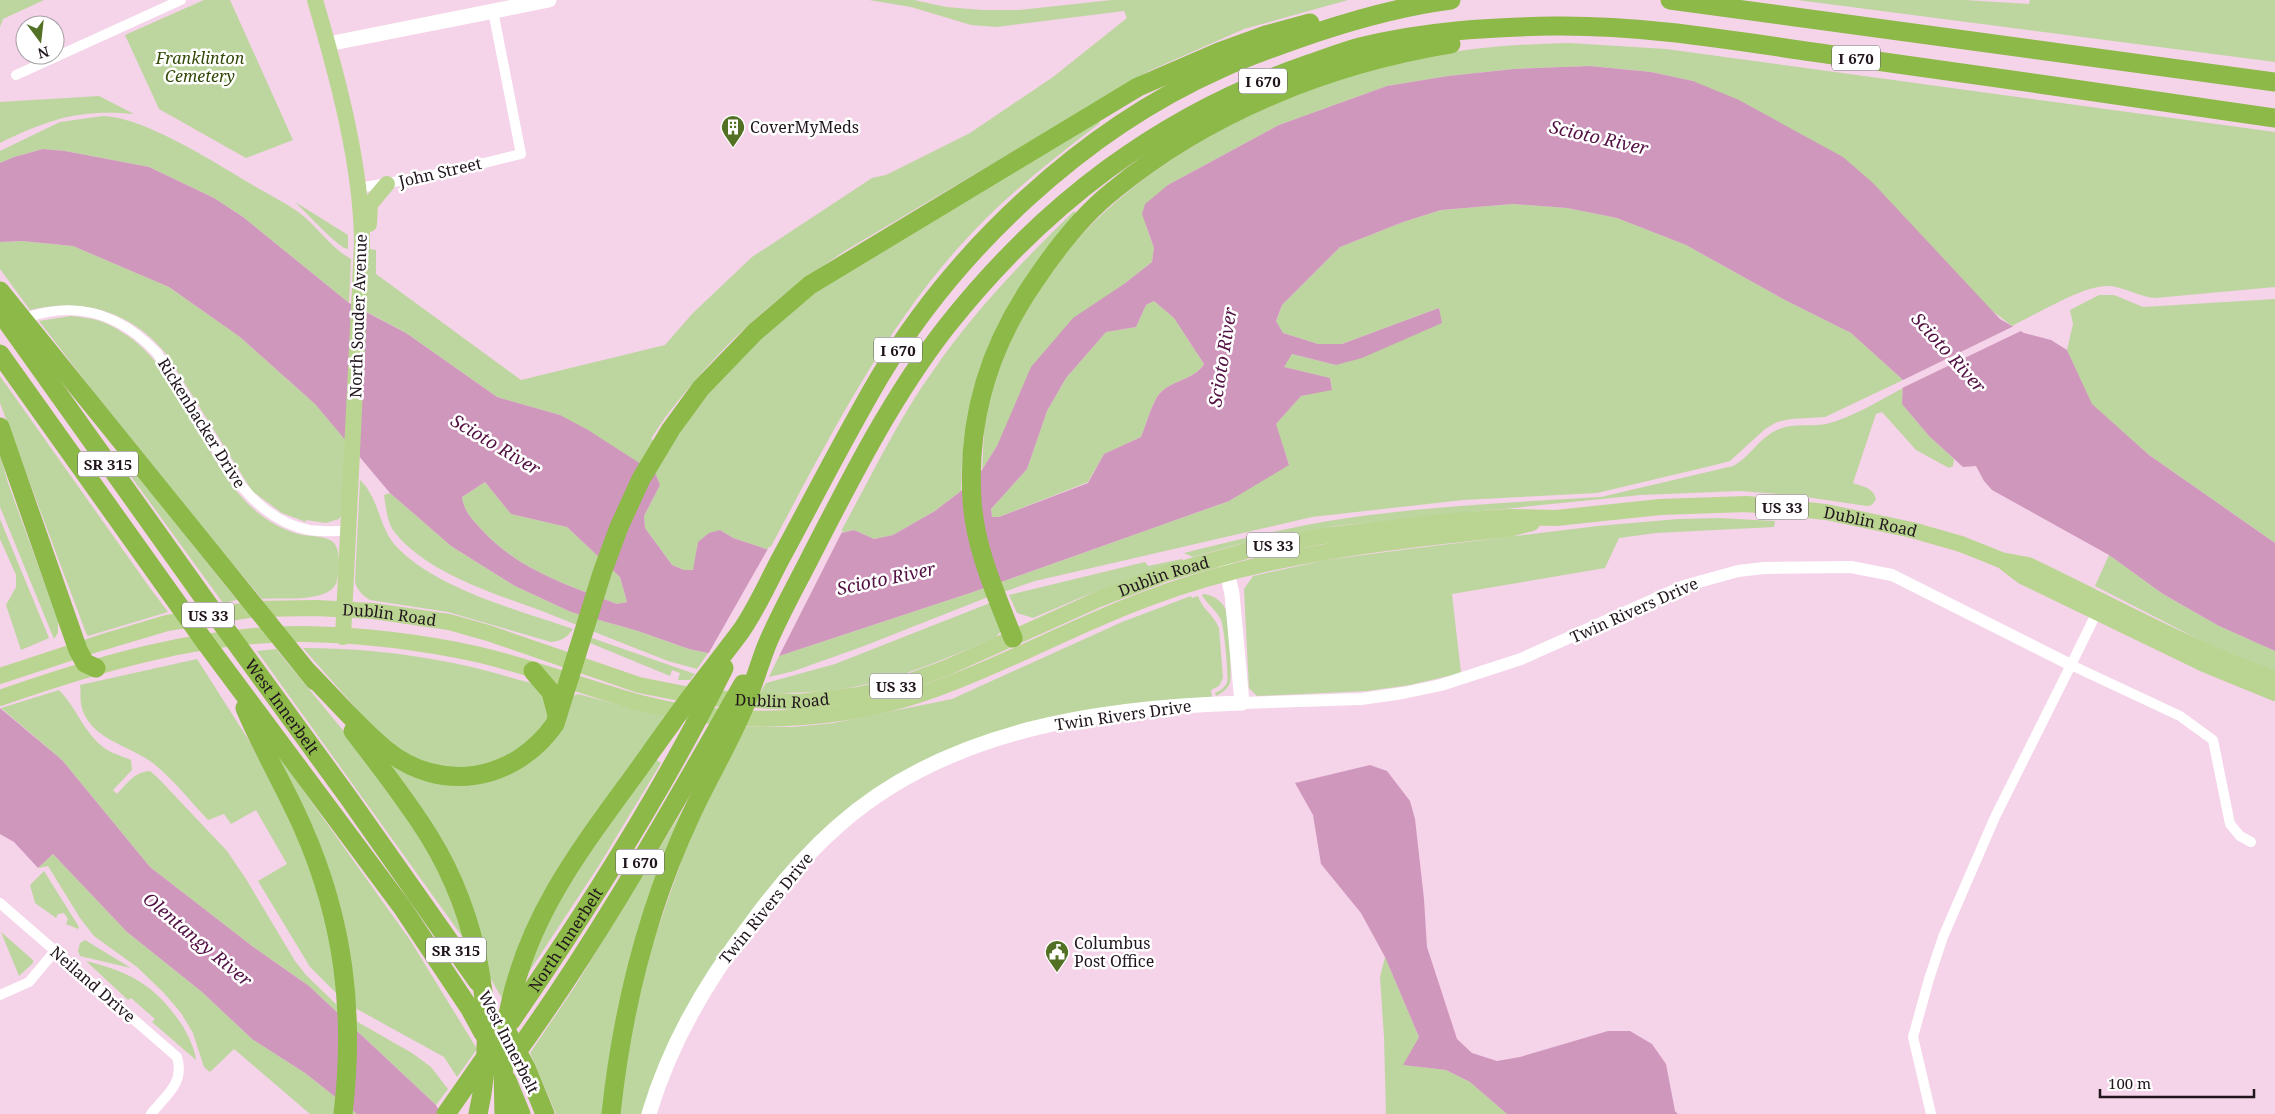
<svg xmlns="http://www.w3.org/2000/svg" width="2275" height="1114" font-family="'Noto Serif',serif">
  <rect width="100%" height="100%" fill="#f5d3e9"/>
  <path fill="#bdd69f" d="M0,0H44L3,19L0,27Z
    M204,0H230L293,140L246,158L159,109L125,35Z
    M869,0H914L946,7L982,10H1019L1112,0H1348L1244,29L1149,71L848,249C789,288 740,327 695,381C679,399 663,419 651,439L670,448C712,380 764,330 828,283L1098,119L1100,123C1050,161 1000,200 958,248C879,337 825,446 769,550L733,538L720,530L698,542L694,570H684L672,565L645,528L644,516L660,485L560,415L497,397L406,333L365,311L369,249L376,250V274L521,380L665,345L692,314L752,257L872,178L886,175L970,133L1053,77L1127,18L1124,11L997,27L971,25L911,7Z
    M1797,0H1964L2029,4L2030,0H2275V62Z
    M1569,43L1666,49L2275,132V287L2155,298C2139,297 2125,287 2109,286C2085,284 2035,315 2012,326L1693,81L1651,72L1590,66L1514,69L1448,76L1387,86L1279,125L1168,185L1146,226L1154,248L1152,262L1124,284L997,446L982,470C984,444 983,416 991,390C1046,202 1244,94 1425,57C1473,47 1521,44 1569,43Z
    M99,96L134,114C79,109 49,119 0,143V102Z
    M103,116C144,117 214,162 251,184C266,193 282,201 297,211C317,225 329,247 351,259L349,303L243,217L214,198L149,167L65,151L43,149L14,157L0,163V151L60,122Z
    M295,202L348,235V249C339,249 306,212 295,202Z
    M1513,204L1567,208L1617,218L1686,245L1783,299L1851,333L1903,380L1825,417L1791,419L1777,422L1765,429L1730,461L1715,465L1597,493L1463,500L1312,517L1035,581L983,599L864,646L794,671L769,677L779,656L973,592L1229,501L1289,464L1275,425L1301,396L1332,389L1330,378L1283,367L1292,354L1336,365L1441,323L1439,308L1342,344H1318L1283,333L1276,322L1282,305L1340,247L1403,222L1441,210Z
    M1074,211L1076,214C1000,302 963,372 961,491L935,511L893,535L874,539L854,530L840,533C870,479 897,421 933,371C974,311 1022,262 1074,211Z
    M22,241L73,246L169,287L240,337L315,404L345,439L342,514L339,519L326,523L306,520V522L282,513L252,491L167,355C133,312 83,297 30,310L0,269V242Z
    M2099,295H2114L2143,307L2275,299V543L2149,455L2091,404L2067,350L2073,324L2070,310Z
    M1154,301L1174,318L1204,364C1194,381 1168,380 1157,397C1150,409 1146,425 1141,437L1104,454L1088,482L999,517H992L991,509L1027,469L1047,411L1066,378L1106,332L1136,327L1146,305Z
    M71,316C80,317 89,318 97,320C172,346 191,432 235,489C252,511 272,526 298,534C309,537 327,535 334,543C341,551 339,570 337,580C333,604 281,597 262,599L152,468L39,321Z
    M0,376L150,588L168,612L88,636L86,633L0,403Z
    M1903,388L1902,404L1929,436L1954,459L1953,466L1949,468L1916,450L1882,412L1876,414L1853,483C1863,487 1873,487 1876,499L1872,505L1867,506L1793,495L1739,491L1641,495L1335,526L1236,545L1193,557L1184,553C1238,540 1292,526 1348,518C1432,506 1517,502 1601,497L1733,466C1750,457 1759,438 1777,430C1794,422 1813,428 1830,423C1855,416 1880,400 1903,388Z
    M0,455L8,483L58,620V633L54,639L0,507Z
    M126,461L237,600L223,603L122,464Z
    M360,480C379,498 378,524 394,544C433,588 518,610 573,629C567,638 561,641 551,642L448,612L370,600C362,595 358,591 355,582Z
    M485,482L511,514L567,527L620,577L627,602L617,604C567,585 518,570 481,529C471,518 464,511 462,497Z
    M390,493L451,546L515,586L571,612L638,631L689,649L708,653L697,669L668,661C627,645 587,629 547,613C499,595 430,575 396,534C387,524 386,508 384,495Z
    M1719,518L1775,521L1774,527L1656,533L1619,538L1605,568L1452,594L1461,673L1410,685L1367,691L1257,696L1249,688L1244,589L1253,576L1326,560L1409,549L1598,526L1678,519Z
    M0,519L49,638L21,650L6,605L16,587V575L0,539Z
    M2109,555L2163,594L2219,626L2275,651V672L2229,655L2095,586Z
    M1182,559L1183,560L1082,597L1033,618L1017,613L1009,595L1145,562L1148,566Z
    M1203,594C1212,595 1220,599 1225,608C1229,616 1232,673 1230,682C1228,689 1222,693 1216,696L1215,693C1220,691 1224,688 1227,683C1229,676 1224,627 1221,620C1217,611 1207,604 1202,595Z
    M1191,596L1192,598L1198,596C1202,609 1214,615 1219,628L1223,678L1219,686L1211,690L1212,698L1035,721L841,815L790,863L756,906L642,1114H618L620,1090L647,959L698,814L743,727H793L834,723L952,699L1122,622Z
    M990,603L1001,631L996,637C948,658 900,679 848,688C819,693 789,693 760,693L766,683L835,664Z
    M592,638L695,674L690,680H678L680,673L672,670L670,676L590,643Z
    M303,648C354,648 403,653 453,663C479,668 505,676 531,683L541,688L550,717L530,742L497,763L461,769L426,764L391,744L368,722Z
    M276,649L365,757L438,864L464,939L257,651Z
    M197,659L248,739L293,824L326,908L340,997L310,967L258,881L287,864L256,810L231,824L224,814L208,820C191,802 174,780 154,764C131,745 88,740 81,704C80,698 81,691 80,685Z
    M59,690C76,707 83,731 103,747C110,753 122,756 131,760L132,770L113,790L117,794C127,784 134,772 150,771L158,778L227,851L246,879L295,961L306,975L341,1009L340,1015L309,986L252,946L150,867L62,760L1,708Z
    M578,694L665,717L560,867L535,909L523,936L503,1000L488,974L478,930L381,757L408,771L505,773L573,696Z
    M271,745L410,940L477,1049L457,1077L444,1057L355,1008Z
    M655,759L661,763L598,867L521,984L555,901Z
    M684,808L604,1114H556L530,1053L574,988Z
    M53,854L127,932L202,992L252,1039L305,1073L357,1114H310L234,1049L210,1072L204,1067L193,1033L181,1013L164,993L137,967L94,936L80,918L48,866L38,868Z
    M44,871L79,927L78,929L66,924L68,919L64,913L58,914L56,918L35,903L30,885Z
    M1,932L33,960V963L19,976Z
    M85,940L131,968L80,956L78,951L80,943Z
    M1385,957L1419,1037L1404,1065L1446,1070L1470,1082L1507,1114H1386L1384,1037L1380,977Z
    M86,961C131,972 156,986 182,1025C188,1035 195,1049 196,1060L152,1022L155,1019L131,998L128,1000Z
    M356,1021L412,1053L431,1067L448,1089L436,1105L356,1030Z"/>
  <path fill="#d097bd" fill-rule="evenodd" d="M1590,66L1651,72L1693,81L1739,100L1843,157L1873,183L2000,319L2024,333L2051,340L2067,350L2092,404L2149,455L2275,543V651L2219,626L2163,594L2109,555L1992,490L1984,481L1976,466L1963,467L1929,436L1902,404L1903,380L1851,333L1783,299L1686,245L1617,218L1567,208L1513,204L1441,210L1403,222L1340,247L1282,305L1276,321L1283,333L1318,344H1342L1439,308L1442,323L1362,358L1336,365L1292,354L1284,367L1330,378L1332,390L1301,396L1276,424L1289,465L1229,501L973,592L779,656L740,658L708,653L689,649L638,631L571,612L515,586L451,546L390,493L315,404L240,337L169,287L73,246L22,241L0,242V163L14,157L43,149L65,151L149,167L214,198L243,217L349,303L406,333L497,397L560,415L588,430L655,473L660,485L644,516L645,528L672,565L684,570H693L698,542L709,533L720,530L733,538L769,550L854,530L874,539L893,535L935,511L961,491L982,470L997,446L1031,367L1073,318L1124,284L1152,262L1154,248L1142,214L1145,204L1168,185L1279,125L1387,86L1448,76L1514,69ZM1154,301L1174,318L1204,364C1194,381 1168,380 1157,397C1150,409 1146,425 1141,437L1104,454L1088,483L999,517H992L991,509L1027,469L1047,411L1066,378L1106,332L1136,327L1146,305ZM485,482L511,514L567,527L620,577L627,602L617,604C567,585 518,570 481,529C471,518 464,511 462,497Z
    M0,708L62,760L150,867L252,946L309,986L436,1105L441,1114H357L305,1073L252,1039L202,992L127,932L53,854L38,868L14,842L0,834Z
    M1370,765L1387,771L1410,801L1415,819L1424,899L1427,947L1457,1039L1472,1053L1497,1061L1520,1057L1608,1031H1630L1652,1044L1666,1064L1675,1111L1678,1114H1507L1470,1082L1446,1070L1403,1065L1419,1037L1385,957L1361,913L1321,864L1313,815L1295,783Z"/>
  <path fill="#f5d3e9" d="M2016,325L2023,330L1900,389L1901,381Z
    M843,530L778,658L740,661L707,656L769,547Z"/>
  <g fill="none" stroke-linecap="round" stroke-linejoin="round">
    <path stroke="#fff" stroke-width="10" d="M16,75L181,0
      M359,188L444,173L521,154L493,11
      M20,320C74,299 118,312 157,353L230,471C250,499 274,523 309,530C321,532 336,531 348,531
      M2097,612L2071,665L2180,716L2213,740L2230,824L2240,836L2251,842
      M0,903L177,1057C185,1083 166,1095 151,1114
      M0,995L29,982L55,951
      M1931,1114L1913,1037L1929,979L1943,937L1995,817L2071,665"/>
    <path stroke="#fff" stroke-width="12" d="M1242,703L1361,699L1403,693L1441,685L1521,659L1684,586L1738,571L1764,568L1851,567L1892,575L2071,665"/>
    <path stroke="#fff" stroke-width="15" d="M328,44L549,0
      M649,1114C670,1043 707,980 752,922C778,887 805,855 838,826C947,729 1102,707 1242,703L1232,594L1225,563"/>
    <g stroke="#bad591" stroke-width="16">
      <path d="M315,0C337,75 362,166 362,245L343,637"/>
      <path d="M369,224L370,204L387,184"/>
      <path d="M2005,563L2022,576L2204,664L2275,693"/>
      <path id="s1" d="M0,676L100,643L167,623L255,609L316,608L373,611L449,622L488,633L639,685L705,698L798,702L859,695L900,685L946,668L1099,599L1167,573L1246,551L1323,536L1443,522L1508,517L1556,518L1660,507L1747,504L1826,512L1912,530L1961,544L2001,560L2028,565C2110,604 2190,649 2275,679"/>
      <path d="M0,698C97,664 202,633 305,634C361,635 421,642 476,654C529,666 581,686 633,701C688,716 746,722 803,717C847,714 892,705 933,690C1007,664 1075,625 1149,598C1263,555 1388,541 1509,529L1532,523"/>
    </g>
    <g stroke="#8cb947" stroke-width="19">
      <path d="M1670,0L2275,82"/>
      <path d="M0,291L315,681"/>
      <path id="s2" d="M0,312L225,628L348,797L478,982"/>
      <path d="M0,354L205,642L402,907L470,1009L483,1033"/>
      <path d="M0,427L78,650L85,663L96,668"/>
      <path d="M1013,638C996,594 975,549 972,500C967,421 989,347 1034,282C1056,249 1082,215 1114,190C1210,111 1330,64 1451,44"/>
      <path d="M307,671C332,696 358,727 385,749C441,795 515,781 555,724L602,573L619,527L641,479L671,429L701,388L755,332L810,285L1138,87L1219,52L1266,35L1310,23"/>
      <path d="M533,671L551,692L557,715"/>
      <path d="M245,708C262,749 285,787 303,828C344,921 355,1013 343,1114"/>
      <path d="M353,731C379,765 406,799 429,836C478,915 499,1022 478,1114"/>
      <path id="s3" d="M511,1021C589,908 663,791 724,668"/>
      <path d="M506,1030L527,1070L545,1114"/>
      <path d="M511,1060C598,941 670,811 743,684"/>
      <path d="M507,1080L521,1114"/>
      <path d="M446,1114L485,1058"/>
      <path d="M504,1114C503,1078 502,1040 510,1005C529,917 578,852 630,781C644,762 657,743 671,724C693,692 718,662 741,631C757,608 769,580 782,556C814,497 845,436 879,378C956,249 1083,130 1220,69C1251,55 1283,44 1315,33C1360,18 1403,6 1451,0"/>
      <path d="M611,1114C622,1011 647,909 691,815C707,780 727,747 742,712C752,690 758,668 766,647C779,615 797,584 812,554C852,476 893,395 947,326C1043,205 1159,116 1306,65C1324,59 1342,52 1360,47C1423,31 1490,27 1555,26C1651,25 1746,43 1841,56C1986,76 2130,97 2275,118"/>
    </g>
  </g>
  <defs>
    <g id="building-pin" transform="scale(1.25)"><path d="M0 17L-7.5 6A9.5 9.5 0 1 1 7.5 6Z" fill="#537125" stroke="#fff"/><path d="M-4-6H4V6H1V3H-1V6H-4ZM-2.5-4.3h1.7v1.8h-1.7ZM.8-4.3h1.7v1.8H.8ZM-2.5-1h1.7V.8h-1.7ZM.8-1h1.7V.8H.8Z" fill="#fff"/></g>
    <g id="civic-pin" transform="scale(1.25)"><path d="M0 17L-7.5 6A9.5 9.5 0 1 1 7.5 6Z" fill="#537125" stroke="#fff"/><path d="M-.6-6.5H3V-4.5H.6V-3L4-1V1h2V6H-6V1h2V-1L-.6-3ZM-1.2 2.5V6h2.4V2.5Z" fill="#fff"/></g>
  </defs>
  <g fill-rule="evenodd">
    <use href="#building-pin" x="733" y="127"/>
    <use href="#civic-pin" x="1057" y="952"/>
  </g>
  <g text-anchor="middle" dominant-baseline="central" stroke-width="5" stroke-linejoin="round" paint-order="stroke">
    <g fill="#fff" stroke="#645b61" stroke-width="1">
      <rect x="1832" y="45.5" width="48" height="25" rx="4"/>
      <rect x="1239" y="68.5" width="48" height="25" rx="4"/>
      <rect x="874" y="337.5" width="48" height="25" rx="4"/>
      <rect x="78" y="451.5" width="60" height="25" rx="4"/>
      <rect x="1756" y="494.5" width="52" height="25" rx="4"/>
      <rect x="1247" y="532.5" width="52" height="25" rx="4"/>
      <rect x="182" y="602.5" width="52" height="25" rx="4"/>
      <rect x="870" y="673.5" width="52" height="25" rx="4"/>
      <rect x="616" y="849.5" width="48" height="25" rx="4"/>
      <rect x="426" y="937.5" width="60" height="25" rx="4"/>
    </g>
    <g font-size="15" font-weight="bold" fill="#21151d">
      <text x="1856" y="58">I 670</text>
      <text x="1263" y="81">I 670</text>
      <text x="898" y="350">I 670</text>
      <text x="108" y="464">SR 315</text>
      <text x="1782" y="507">US 33</text>
      <text x="1273" y="545">US 33</text>
      <text x="208" y="615">US 33</text>
      <text x="896" y="686">US 33</text>
      <text x="640" y="862">I 670</text>
      <text x="456" y="950">SR 315</text>
    </g>
    <g font-size="16" font-style="italic" fill="#314806" stroke="#fff">
      <text x="200" y="58">Franklinton<tspan x="200" dy="18">Cemetery</tspan></text>
    </g>
    <g font-size="16" fill="#21151d" stroke="#fff" text-anchor="start">
      <text x="750" y="127">CoverMyMeds</text>
      <text x="1074" y="943">Columbus<tspan x="1074" dy="18">Post Office</tspan></text>
    </g>
    <g font-size="16" fill="#21151d" stroke="#fff">
      <text transform="translate(440 172) rotate(-13)">John Street</text>
      <text transform="translate(358 316) rotate(-88)">North Souder Avenue</text>
      <text transform="translate(202 423) rotate(58)">Rickenbacker Drive</text>
      <text stroke="none"><textPath href="#s1" startOffset="1924">Dublin Road</textPath></text>
      <text stroke="none"><textPath href="#s1" startOffset="1209">Dublin Road</textPath></text>
      <text transform="translate(1634 610) rotate(-24)">Twin Rivers Drive</text>
      <text stroke="none"><textPath href="#s1" startOffset="399">Dublin Road</textPath></text>
      <text stroke="none"><textPath href="#s1" startOffset="804">Dublin Road</textPath></text>
      <text stroke="none"><textPath href="#s2" startOffset="485">West Innerbelt</textPath></text>
      <text transform="translate(1123 715) rotate(-8)">Twin Rivers Drive</text>
      <text transform="translate(766 908) rotate(-51)">Twin Rivers Drive</text>
      <text stroke="none"><textPath href="#s3" startOffset="98">North Innerbelt</textPath></text>
      <text transform="translate(93 984) rotate(41)">Neiland Drive</text>
      <text transform="translate(509 1042) rotate(63)">West Innerbelt</text>
    </g>
    <g font-size="18" font-style="italic" fill="#531143" stroke="#fff">
      <text transform="translate(1599 137) rotate(13)">Scioto River</text>
      <text transform="translate(1949 352) rotate(48)">Scioto River</text>
      <text transform="translate(1222 357) rotate(-81)">Scioto River</text>
      <text transform="translate(496 444) rotate(31)">Scioto River</text>
      <text transform="translate(886 578) rotate(-12)">Scioto River</text>
      <text transform="translate(198 939) rotate(40)">Olentangy River</text>
    </g>
  </g>
  <g transform="translate(40 40) rotate(165)"><circle r="24" fill="#ffffff" stroke="#a6a1a5"/>
  <path d="M0-4L9 19L0 12L-9 19Z" fill="#537125"/>
  <text y="-8" font-size="14" font-weight="bold" text-anchor="middle" fill="#21151d">N</text>
  </g>
  <path d="M2100 1089v8h154v-8" fill="none" stroke="#21151d" stroke-width="2.5"/>
  <text x="2108" y="1089" font-size="15" fill="#21151d" stroke="#ffffff" stroke-width="4" paint-order="stroke">100 m</text>
</svg>
